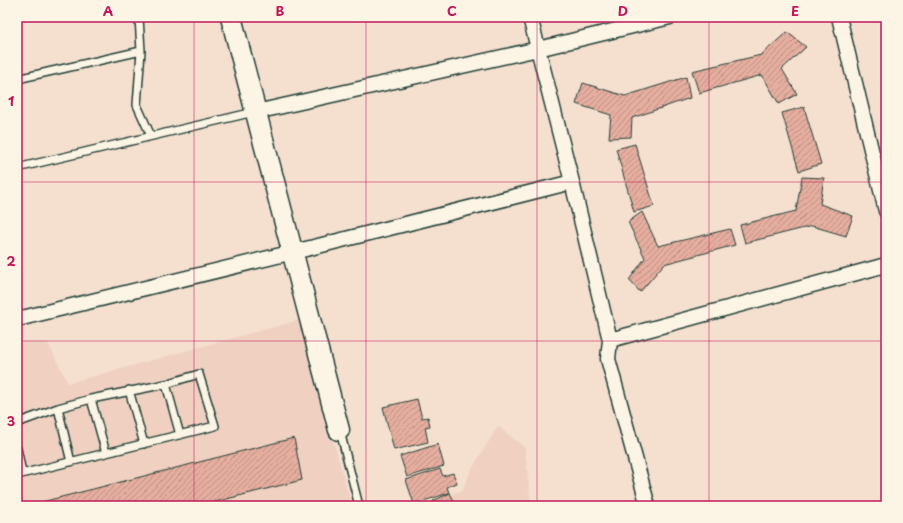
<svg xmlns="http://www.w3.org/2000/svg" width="903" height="523" font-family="'Playpen Sans',sans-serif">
  <defs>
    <pattern id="building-hatch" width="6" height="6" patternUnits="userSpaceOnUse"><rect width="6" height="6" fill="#e6ae9f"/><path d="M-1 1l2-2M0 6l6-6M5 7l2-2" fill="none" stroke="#ba8f82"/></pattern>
  </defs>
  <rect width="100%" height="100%" fill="#f5e0d0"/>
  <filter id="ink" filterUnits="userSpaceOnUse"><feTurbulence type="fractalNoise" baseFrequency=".025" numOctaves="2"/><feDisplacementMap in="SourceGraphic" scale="8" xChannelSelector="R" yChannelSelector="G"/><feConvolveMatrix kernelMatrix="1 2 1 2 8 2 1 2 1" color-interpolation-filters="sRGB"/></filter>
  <g filter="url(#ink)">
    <path fill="#f0d1c1" d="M299,320L352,506H17V341L48,343L68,383Z
      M498,426L525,448L530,496L534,506H420L462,490L471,470Z"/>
    <path fill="url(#building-hatch)" stroke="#1f3d34" d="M787,32L806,47L782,69L797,94L779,104L762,75L699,93L692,71L761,55Z
      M686,77L690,98L632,118L631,137L609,138L611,115L576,104L583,83L625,96Z
      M804,107L821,164L799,171L782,113Z
      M635,144L654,206L634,212L616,149Z
      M802,177L824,178L820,204L853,216L846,236L812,226L745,243L740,225L796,211Z
      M642,212L658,246L730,229L735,245L664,264L640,292L629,280L645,258L628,222Z
      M417,399L422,418L428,417L430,426L425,427L428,442L394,450L383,407Z
      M294,438L302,480L199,506H26Z
      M438,444L444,466L407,477L400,456Z
      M440,469L443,476L453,473L457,483L447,487L449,493L414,504L406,480Z
      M450,493L455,503L449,506H435L433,501Z"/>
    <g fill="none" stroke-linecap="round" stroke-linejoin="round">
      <g stroke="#1f3d34" stroke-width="10">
        <path id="lane" d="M139,17L141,51L137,105L151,136
          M17,79L141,51
          M17,168L254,112
          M166,384L180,435
          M129,390L144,444
          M91,399L106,453
          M58,408L71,462
          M17,423L58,408L91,399L166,384L199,374L215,426L17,475
          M340,431L359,506
          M17,448L22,473"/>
      </g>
      <g stroke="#1f3d34" stroke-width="17">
        <path id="street" d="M530,17L572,182L610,340L886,265
          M839,17L886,211
          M256,112L538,49L670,17
          M22,318L314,247L572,182
          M610,340L608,359L648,506"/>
      </g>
      <g stroke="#1f3d34" stroke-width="23">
        <path id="secondary" d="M231,17L339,430"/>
      </g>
      <use href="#lane" stroke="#fcf5e5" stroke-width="7"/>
      <use href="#street" stroke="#fcf5e5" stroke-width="14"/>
      <use href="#secondary" stroke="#fcf5e5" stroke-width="20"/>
    </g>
  </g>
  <path fill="none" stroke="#c2185b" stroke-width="1" stroke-opacity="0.55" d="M194,17V506M366,17V506M537,17V506M709,17V506M17,182H886M17,341H886"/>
  <rect width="903" height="523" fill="none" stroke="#fcf5e5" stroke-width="44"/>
  <rect x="22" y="22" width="859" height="479" fill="none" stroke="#c2185b" stroke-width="1.5"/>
  <g font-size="13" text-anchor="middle" font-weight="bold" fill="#c2185b">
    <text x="108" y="16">A</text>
    <text x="280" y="16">B</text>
    <text x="452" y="16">C</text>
    <text x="623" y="16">D</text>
    <text x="795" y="16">E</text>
    <text x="11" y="106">1</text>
    <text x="11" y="266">2</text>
    <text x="11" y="426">3</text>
  </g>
</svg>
